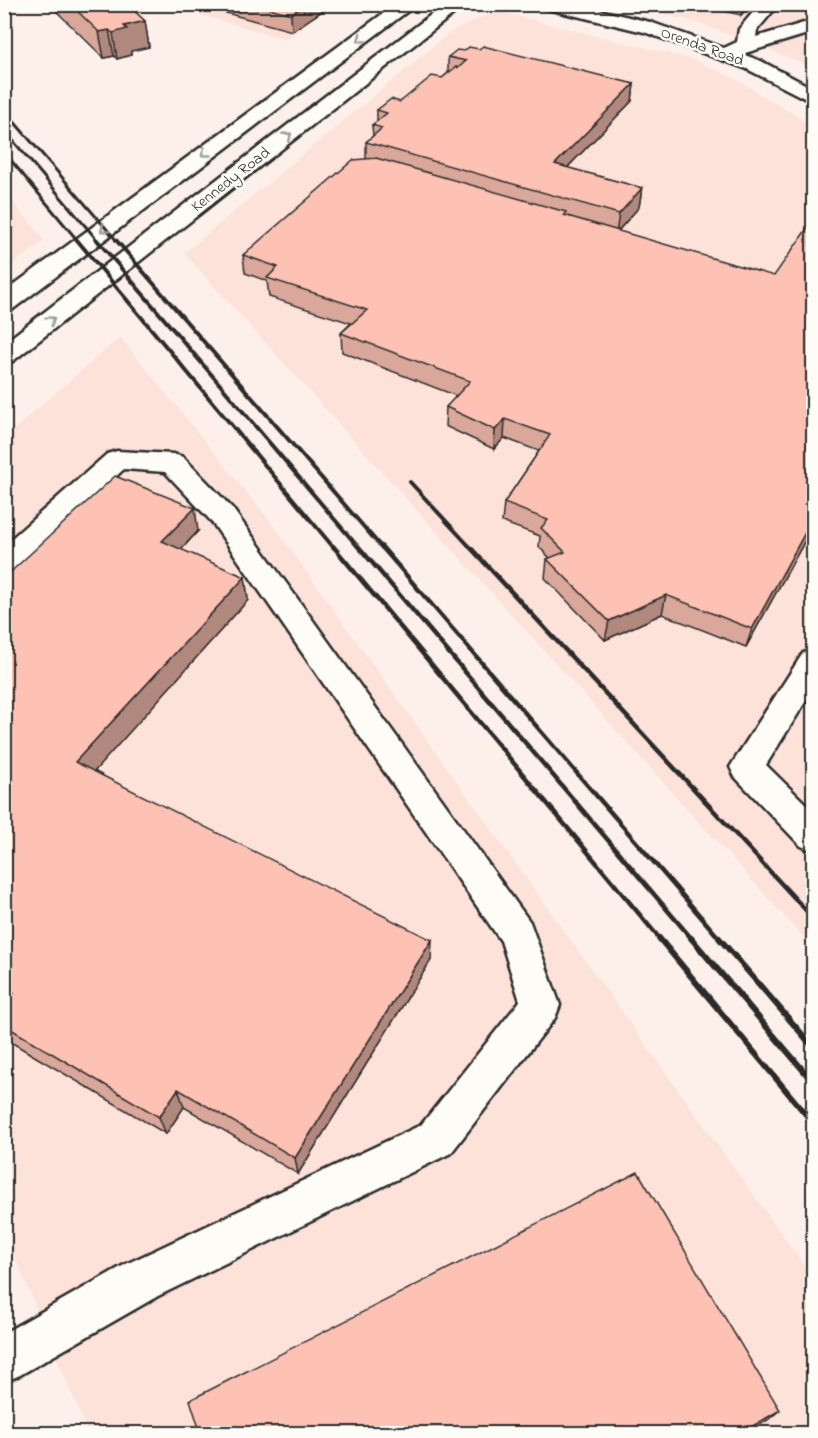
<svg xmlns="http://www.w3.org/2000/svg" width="818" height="1438" font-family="'Indie Flower',sans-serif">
  <rect width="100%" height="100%" fill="#fdf0ea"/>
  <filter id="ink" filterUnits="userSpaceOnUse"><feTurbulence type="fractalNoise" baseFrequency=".0167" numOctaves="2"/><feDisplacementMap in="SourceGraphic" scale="12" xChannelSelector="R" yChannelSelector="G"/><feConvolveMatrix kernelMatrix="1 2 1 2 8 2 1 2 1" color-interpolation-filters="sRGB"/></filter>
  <g filter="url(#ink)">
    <path fill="#fde2da" d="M164,5H332L286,39Z
      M634,5H813V67L707,26Z
      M504,13L691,59L732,77L813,126V948L184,253L452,31L487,15Z
      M4,191L45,241L5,270H4Z
      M120,337L270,521L813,1278V1433H88L5,1233L4,438Z"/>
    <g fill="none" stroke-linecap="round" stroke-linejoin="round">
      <g stroke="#2b2b2b" stroke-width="5">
        <path id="minor" d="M540,4H574L650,22L724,48L737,42L739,29L760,4H779L757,30L756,37L814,20V32L742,54L761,61L814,89V103L747,69L644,32L543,8Z
          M117,451L173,454L183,457L232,508L530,922L560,1005L555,1018L451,1153L158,1296L20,1375L4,1382V1333L126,1264L421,1125L520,1001L501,941L212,522L165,472L124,469L15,569L4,572V545L107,454Z
          M814,649V688L766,765L814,812V851L801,846L735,777L730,767L803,653Z"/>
      </g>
      <g stroke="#2b2b2b" stroke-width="5">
        <path id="major" d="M396,4H417L13,309L4,311V292Z
          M445,4H466L13,361L4,364V343Z"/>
      </g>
      <path stroke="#2b2b2b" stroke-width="2" stroke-dasharray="3 3" stroke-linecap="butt" d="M28,4L30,7L39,4"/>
      <use href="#minor" fill="#fdfcf7" fill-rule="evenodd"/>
      <use href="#major" fill="#fdfcf7" fill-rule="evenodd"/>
      <path stroke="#2b2b2b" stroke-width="3" d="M4,110L117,241
        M4,130L98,241
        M4,152L78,241"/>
      <path stroke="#2b2b2b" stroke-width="4" d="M77,240L334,548
        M97,240L359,548
        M116,240L382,548
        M410,482L471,548"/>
      <path stroke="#2b2b2b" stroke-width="4.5" d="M333,546L660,939
        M358,546L692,939
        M381,546L720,939
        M469,546L814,919"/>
      <path stroke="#2b2b2b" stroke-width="6" d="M659,938L814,1124
        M691,938L814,1083
        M719,938L814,1048"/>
    </g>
    <path fill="#daa79b" stroke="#2b2b2b" stroke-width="1.5" d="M53,4H127L145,21L149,47L131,51V55L117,59L114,56L104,58L54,9Z
      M193,4H328V7L292,31Z
      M706,4H751L741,15L723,11L724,8Z
      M448,57L634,84L632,101L567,168L642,188L639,207L618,231L813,526L746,647L662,614L605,640L545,578L547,559L550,558L539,547L540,536L502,522L504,503L539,451L504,438L494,449L445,426L446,407L457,396L342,352L341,333L351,323L269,297L267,281L245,273L243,255L366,159V142L373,136L372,125L377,122V110L400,102L442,78L448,73Z
      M198,531L181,550L245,577L248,600L94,771L431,960L298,1174L184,1107L166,1134L4,1038V1004L7,1002L4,1001V578Z"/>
    <path fill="#b1887e" stroke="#2b2b2b" stroke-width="1.5" d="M305,4H328V7L292,31L291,14Z
      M743,4H751L741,15Z
      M145,21L149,47L131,51V55L117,59L113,33L124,26Z
      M109,30L114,56L104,58L99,32Z
      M634,84L632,101L553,182L555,164Z
      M642,188L639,207L616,233L619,214Z
      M4,197L10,218L4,222Z
      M505,419L504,438L494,449L495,430Z
      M195,508L198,531L166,565L162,541Z
      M813,518V526L746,647L752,629Z
      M245,577L248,600L83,784L75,762Z
      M666,595L662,614L605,640L609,621Z
      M432,940L431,960L298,1174L295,1158Z
      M178,1089L184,1107L166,1134L159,1117Z
      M780,1410L768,1420L746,1434H739Z"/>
    <path fill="#fdc2b4" stroke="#2b2b2b" stroke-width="1.5" d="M70,4H127L145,21L124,26L127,29L113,33L109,30L99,32Z
      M254,4H305L291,14Z
      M483,46L634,84L555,164L642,188L619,214L366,142L382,128L372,125L387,113L377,110L391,99L400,102L432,76L442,78L456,67L458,68L466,61L448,57L457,50L464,51L469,47L479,49Z
      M376,158L566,212L564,215L774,276L813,220V518L752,629L666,595L609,621L547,559L565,552L541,528L548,520L504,503L550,435L505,419L495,430L446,407L470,381L341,333L367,310L267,278L278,267L243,255L353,160Z
      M115,476L195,508L162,541L245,577L75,762L432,940L295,1158L178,1089L159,1117L4,1025V1004L14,993L4,987V578Z
      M638,1172L780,1410L739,1434H201L190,1400Z"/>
    <defs><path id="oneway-chevron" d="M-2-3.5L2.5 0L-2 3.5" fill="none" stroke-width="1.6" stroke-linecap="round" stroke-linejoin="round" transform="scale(1.5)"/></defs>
    <g stroke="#9e9e9b">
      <use href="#oneway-chevron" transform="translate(361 39) rotate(144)"/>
      <use href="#oneway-chevron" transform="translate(288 136) rotate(-38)"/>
      <use href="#oneway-chevron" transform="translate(205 153) rotate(144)"/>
      <use href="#oneway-chevron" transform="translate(104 229) rotate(143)"/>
      <use href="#oneway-chevron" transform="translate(51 320) rotate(-37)"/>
    </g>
  </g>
  <g text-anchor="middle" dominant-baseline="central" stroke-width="5" stroke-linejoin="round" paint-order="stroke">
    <g font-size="16" fill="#2b2b2b" stroke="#fdfcf7">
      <text transform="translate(702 47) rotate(20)">Orenda Road</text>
      <text transform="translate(231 180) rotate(-38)">Kennedy Road</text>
    </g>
  </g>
  <rect width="818" height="1438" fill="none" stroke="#fdfcf7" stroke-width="24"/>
  <rect x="12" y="12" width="794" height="1414" fill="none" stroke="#2b2b2b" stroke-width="2" filter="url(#ink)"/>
</svg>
